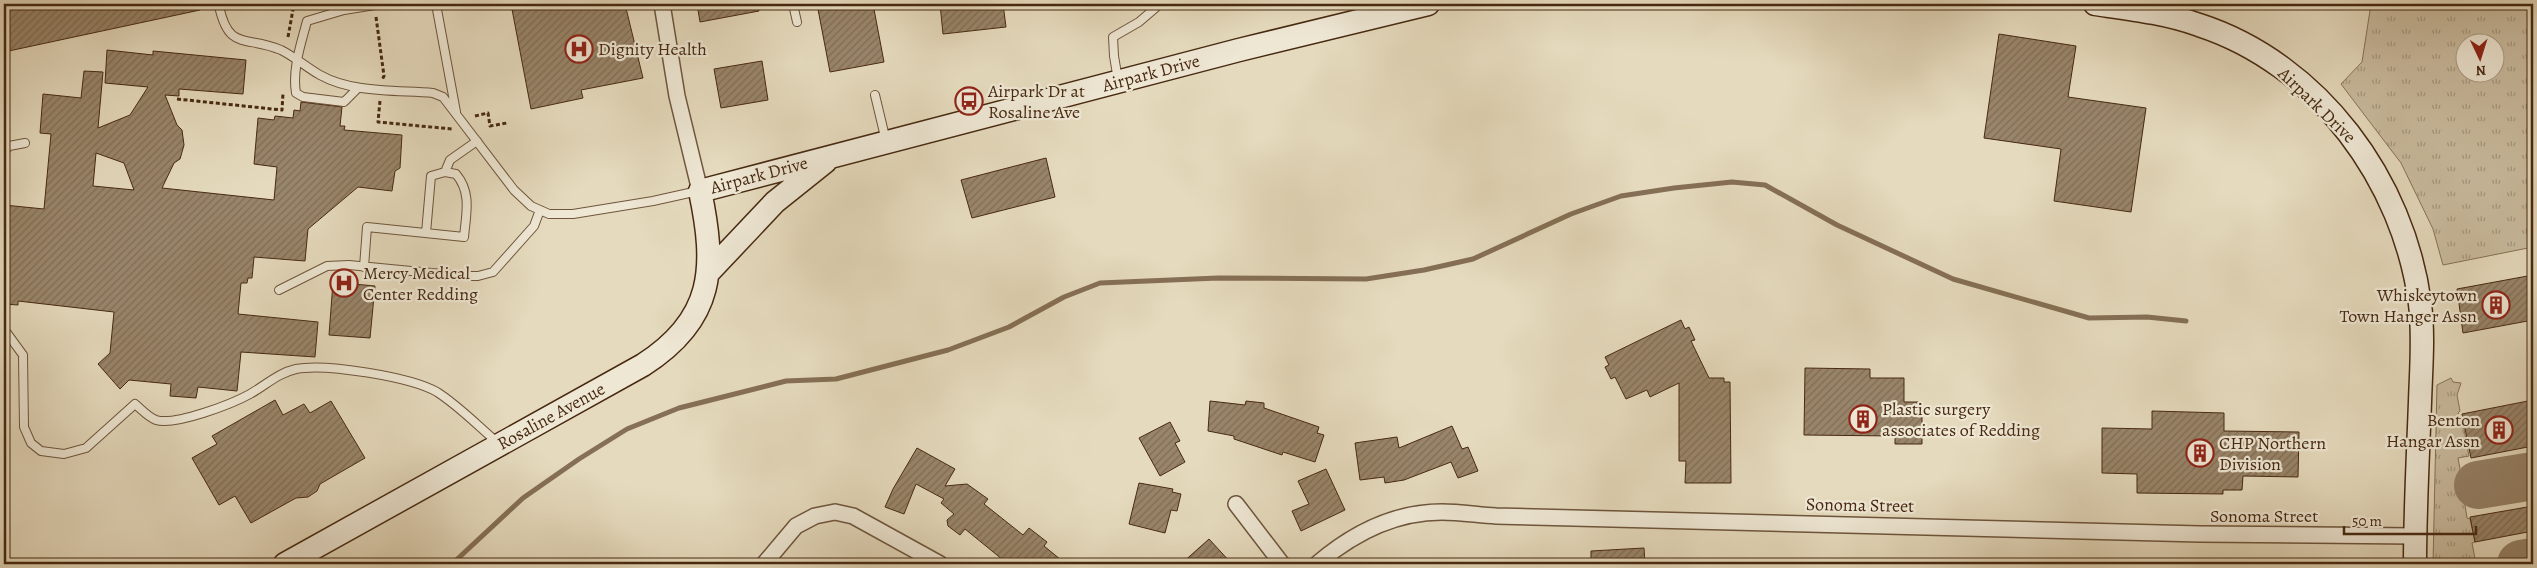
<svg xmlns="http://www.w3.org/2000/svg" width="2537" height="568" font-family="Alegreya,serif">
  <defs>
    <pattern id="grass-tufts" width="24" height="20" patternUnits="userSpaceOnUse" patternTransform="scale(1.25)"><rect width="24" height="20" fill="#cabca0"/><path d="M3 7l-1-3M5 7V3M7 7l1-3M15 17l-1-3M17 17v-4M19 17l1-3" fill="none" stroke="#a69981"/></pattern>
    <pattern id="building-hatch" width="6" height="6" patternUnits="userSpaceOnUse" patternTransform="scale(1.25)"><rect width="6" height="6" fill="#99856a"/><path d="M-1 1l2-2M0 6l6-6M5 7l2-2" fill="none" stroke="#7f6d56"/></pattern>
  </defs>
  <rect width="100%" height="100%" fill="#e5dabd"/>
  <filter id="stains"><feTurbulence type="fractalNoise" baseFrequency=".004" numOctaves="4"/><feColorMatrix values="0 0 0 0 .2 0 0 0 0 .09 0 0 0 0 .02 0 0 0 .5 -.17"/></filter>
  <radialGradient id="worn" r=".72"><stop offset=".6" stop-color="#630" stop-opacity="0"/><stop offset="1" stop-color="#630" stop-opacity=".3"/></radialGradient>
  <path fill="url(#grass-tufts)" stroke="#887258" fill-rule="evenodd" d="M2371,4H2533V247L2443,265L2433,229L2401,163L2341,84L2362,62ZM2464,42H2494V72H2464Z
    M2451,378L2453,382L2461,383L2457,395L2460,411L2458,413L2459,425L2463,424L2469,456L2458,458L2462,480H2458L2459,493L2463,492L2467,518L2470,519L2475,542L2472,543L2476,564H2433L2437,385Z"/>
  <g fill="none" stroke-linecap="round" stroke-linejoin="round">
    <path stroke="#856f55" stroke-width="5" d="M452,564L523,498L579,459L627,429L679,408L786,381L836,379L948,350L1009,327L1064,297L1100,283L1218,278L1366,279L1424,270L1473,259L1571,214L1621,196L1674,188L1732,182L1765,185L1837,225L1953,279L2089,318L2147,317L2186,321"/>
    <path stroke="#968267" stroke-width="48" d="M2478,485L2533,476
      M2521,564L2533,562"/>
  </g>
  <path fill="url(#building-hatch)" stroke="#472911" fill-rule="evenodd" d="M4,4H199L200,10L4,52Z
    M511,4H625L643,78L581,90L583,98L531,109Z
    M697,4H758L759,11L700,22Z
    M817,4H873L884,62L830,72Z
    M940,4H1003L1006,27L943,34Z
    M1999,34L2076,46L2068,97L2146,108L2131,212L2054,201L2061,149L1984,138Z
    M107,50L153,55V51L246,60L243,94L179,89V96L165,95L177,125L182,130L184,145L180,159L174,163L162,188L274,200L277,167L254,164L258,118L274,120L275,116L293,118L294,110L300,111L301,102L342,107L340,126H345L344,130L402,135L400,168L395,171L392,191L358,187L308,229L305,261L254,257L252,278H248L247,283H241L238,314L318,322L315,357L241,352L237,391L198,387L196,398L170,396L171,384L129,380L120,389L98,364L110,353L114,312L18,301V305L4,304V205L44,209L51,134L40,133L43,94L81,98L84,71L103,72L98,128L130,115L148,87L105,83ZM96,153L124,163L134,190L93,186Z
    M762,61L768,100L721,108L714,69Z
    M1046,158L1055,197L972,218L961,180Z
    M2533,275V320L2463,333L2457,289Z
    M333,282L375,286L370,338L329,335Z
    M1681,320L1685,329L1689,327L1695,340L1691,341L1709,378H1724V382H1730L1731,483H1685L1686,461H1679V383L1650,397L1647,390L1626,399L1615,377L1611,379L1605,367L1609,365L1605,357Z
    M1805,368L1870,369V378H1904V402H1922V444H1895V436L1804,435Z
    M275,400L283,415L304,404L310,413L331,401L365,458L320,484L317,491L308,497L296,498L251,523L235,496L219,505L192,458L217,444L212,436Z
    M2533,400V446L2471,458L2462,414Z
    M1210,401L1245,405L1246,401L1264,403V408L1319,427L1317,433L1324,435L1315,462L1283,452L1282,455L1234,439V436L1208,431Z
    M2152,411L2224,413V431L2299,432L2298,477L2243,476L2242,490H2223V494L2137,493V474L2102,473V428L2152,429Z
    M1170,422L1180,441L1175,443L1185,462L1160,476L1139,438Z
    M1452,426L1462,449L1468,447L1478,471L1458,478L1451,462L1404,480L1385,483L1384,477L1360,480L1355,443L1397,437L1399,448Z
    M917,448L955,469L945,486L967,484L988,499L984,504L1023,535L1029,528L1047,542L1044,546L1066,564H1008L965,529L960,535L948,526L947,520L954,514L941,503L944,499L916,484L904,514L885,507L893,489Z
    M1326,469L1345,510L1301,531L1292,511L1309,504L1298,481Z
    M1139,483L1173,489L1172,492L1181,494L1177,511L1171,510L1165,533L1129,524Z
    M2533,506V531L2475,542L2470,517Z
    M1209,539L1232,564H1181Z
    M1644,548L1645,564H1591V551Z"/>
  <g fill="none" stroke-linecap="round" stroke-linejoin="round">
    <g stroke="#6e553c" stroke-width="10">
      <path id="lane" d="M436,4L456,112
        M793,4L797,22
        M219,6C229,52 246,35 281,50C295,57 306,67 320,75C352,93 396,90 433,93L443,97L514,190L531,206L549,214H573L653,201L698,191
        M1118,80L1114,56L1113,37L1139,22L1160,4
        M358,88L344,102L303,97L296,93C292,69 301,44 307,21L344,10L381,4
        M875,95L886,141
        M4,152L9,146L25,143
        M445,172L450,160L477,141
        M364,267L367,227L464,237C466,214 472,193 456,174L445,172L431,176L426,233
        M279,290L327,266L349,265L463,276H478L493,272L534,226L540,210
        M4,329L23,355L24,427L31,443L41,451L64,454L86,448L135,404C141,409 148,417 156,420C175,426 232,404 250,394C266,385 278,373 296,369C325,363 411,377 437,392C459,406 478,426 498,443"/>
    </g>
    <g stroke="#6e553c" stroke-width="18">
      <path id="street" d="M662,4L677,96L700,191
        M1236,504L1282,564
        M764,564L796,526L815,516L835,512L853,516L940,564
        M1317,564C1352,534 1395,512 1442,512C1460,512 1478,515 1496,516L2200,534L2415,536"/>
    </g>
    <g stroke="#472911" stroke-width="25">
      <path id="secondary" d="M2095,4C2130,9 2166,13 2199,25C2319,64 2404,181 2420,304C2424,336 2421,369 2420,402C2418,456 2415,510 2415,564
        M708,273L775,202L825,162
        M285,564L643,365C715,319 716,267 700,191L1239,50L1428,4"/>
    </g>
    <path stroke="#472911" stroke-width="3" stroke-dasharray="4 2.5" stroke-linecap="butt" d="M376,17L384,76L382,80
      M288,37L294,4
      M177,99L282,110L283,93
      M380,101L378,122L452,129
      M475,116L488,113L490,126L507,123"/>
    <use href="#lane" stroke="#eee7d4" stroke-width="8"/>
    <use href="#street" stroke="#eee7d4" stroke-width="15"/>
    <use href="#secondary" stroke="#eee7d4" stroke-width="22"/>
  </g>
  <defs>
    <g id="hospital-ring" transform="scale(1.4375)"><circle r="9.5" fill="#eee7d4" stroke="#8f2418" stroke-width="1.5"/><path d="M-5-5h3v3.5h4V-5h3V5h-3V1.5h-4V5h-3Z" fill="#8f2418"/></g>
    <g id="bus-ring" transform="scale(1.4375)"><circle r="9.5" fill="#eee7d4" stroke="#8f2418" stroke-width="1.5"/><path d="M-5-6H5V4H4V6H2V4H-2V6H-4V4H-5ZM-3.5-4V0h7V-4ZM-3.5 1.2v1.5H-2V1.2ZM2 1.2v1.5H3.5V1.2Z" fill="#8f2418"/></g>
    <g id="building-ring" transform="scale(1.4375)"><circle r="9.5" fill="#eee7d4" stroke="#8f2418" stroke-width="1.5"/><path d="M-4-6H4V6H1V3H-1V6H-4ZM-2.5-4.3h1.7v1.8h-1.7ZM.8-4.3h1.7v1.8H.8ZM-2.5-1h1.7V.8h-1.7ZM.8-1h1.7V.8H.8Z" fill="#8f2418"/></g>
  </defs>
  <g fill-rule="evenodd">
    <use href="#hospital-ring" x="579" y="49"/>
    <use href="#bus-ring" x="969" y="101"/>
    <use href="#hospital-ring" x="344" y="283"/>
    <use href="#building-ring" x="2496" y="305"/>
    <use href="#building-ring" x="1863" y="419"/>
    <use href="#building-ring" x="2499" y="430"/>
    <use href="#building-ring" x="2200" y="453"/>
  </g>
  <g text-anchor="middle" dominant-baseline="central" stroke-width="4.5" stroke-linejoin="round" paint-order="stroke">
    <g font-size="18" fill="#472911" stroke="#eee7d4" text-anchor="start">
      <text x="598" y="49">Dignity Health</text>
      <text x="988" y="91">Airpark Dr at<tspan x="988" dy="21">Rosaline Ave</tspan></text>
      <text x="363" y="273">Mercy Medical<tspan x="363" dy="21">Center Redding</tspan></text>
      <text x="2477" y="295" text-anchor="end">Whiskeytown<tspan x="2477" dy="21">Town Hanger Assn</tspan></text>
      <text x="1882" y="409">Plastic surgery<tspan x="1882" dy="21">associates of Redding</tspan></text>
      <text x="2480" y="420" text-anchor="end">Benton<tspan x="2480" dy="21">Hangar Assn</tspan></text>
      <text x="2219" y="443">CHP Northern<tspan x="2219" dy="21">Division</tspan></text>
    </g>
    <g font-size="18" fill="#472911" stroke="#eee7d4">
      <text transform="translate(1151 73) rotate(-15)">Airpark Drive</text>
      <text transform="translate(2317 105) rotate(44)">Airpark Drive</text>
      <text transform="translate(759 175) rotate(-15)">Airpark Drive</text>
      <text transform="translate(551 416) rotate(-29)">Rosaline Avenue</text>
      <text transform="translate(1860 505) rotate(1)">Sonoma Street</text>
      <text x="2264" y="516">Sonoma Street</text>
    </g>
  </g>
  <rect width="2537" height="568" fill="none" stroke="#e5dabd" stroke-width="20"/>
  <rect x="5" y="5" width="2527" height="558" fill="none" stroke="#472911" stroke-width="2.5"/>
  <rect x="10" y="10" width="2517" height="548" fill="none" stroke="#472911"/>
  <g transform="translate(2480 58) rotate(176)"><circle r="24" fill="#eee7d4" stroke="#ab9b86"/>
  <path d="M0-4L9 19L0 12L-9 19Z" fill="#8f2418"/>
  <text y="-8" font-size="14" font-weight="bold" text-anchor="middle" fill="#472911">N</text>
  </g>
  <path d="M2344 526v8h132v-8" fill="none" stroke="#472911" stroke-width="2.5"/>
  <text x="2352" y="526" font-size="15" fill="#472911" stroke="#eee7d4" stroke-width="4" paint-order="stroke">50 m</text>
  <rect width="100%" height="100%" filter="url(#stains)"/>
  <rect width="100%" height="100%" fill="url(#worn)"/>
</svg>
